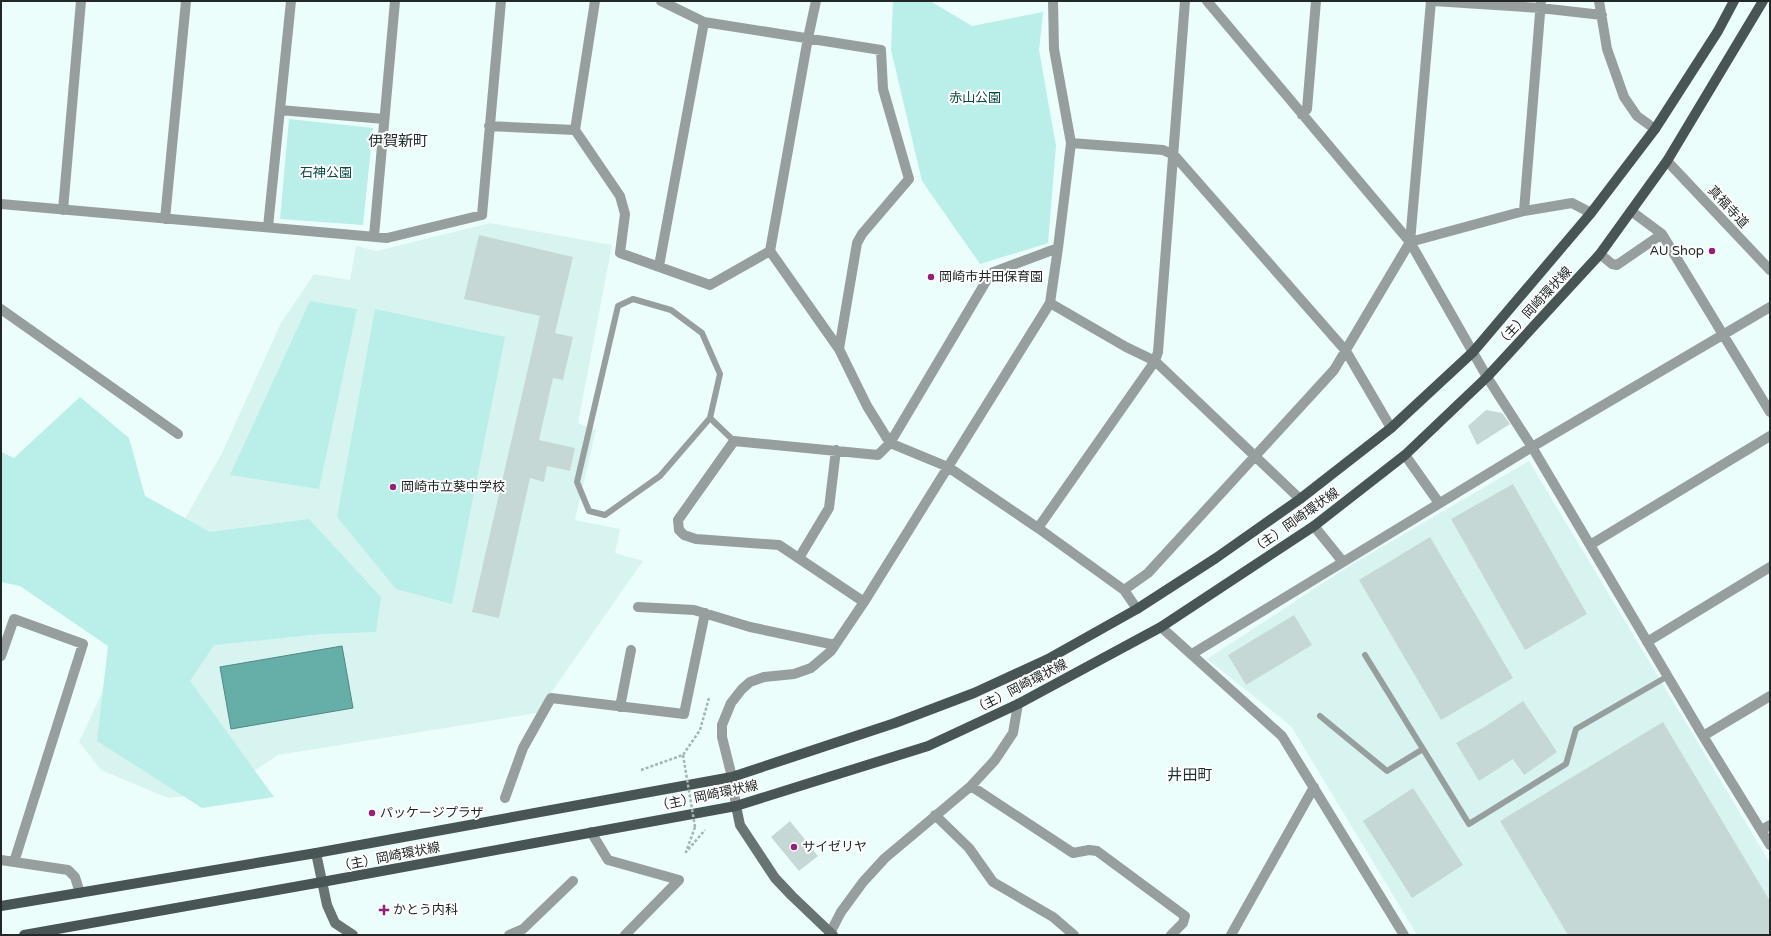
<svg xmlns="http://www.w3.org/2000/svg" width="1771" height="936" font-family="'Varela Round','Noto Sans JP',sans-serif">
  <rect width="100%" height="100%" fill="#ecfefc"/>
  <path fill="#d8f4f1" d="M490,223L612,245L578,423L596,430L575,520L620,529L615,553L643,561L537,713L278,755L224,791L168,798L101,770L79,742L173,540L222,453L281,323L314,274L350,280L356,246L377,251Z
    M1529,461L1770,863V935H1417L1291,726L1207,659L1346,568Z"/>
  <path fill="#b9eee9" d="M893,1H930L972,26L1043,12L1039,50L1056,146L1048,243L980,264L922,181L891,50Z
    M289,119L373,128L363,225L280,219Z
    M310,301L357,309L319,489L230,475Z
    M375,309L505,337L452,604L396,589L337,517Z
    M80,397L129,438L145,496L210,532L309,519L381,597L376,632L321,634L214,645L190,681L274,797L202,808L97,741L108,646L20,586L1,582V452L14,458Z"/>
  <path fill="#66afa9" stroke="#518682" d="M342,646L353,708L231,729L220,667Z"/>
  <path fill="#c6d8d6" d="M479,235L573,257L555,333L573,337L563,380L553,378L539,440L575,448L570,471L547,466L544,482L530,478L499,618L472,612L540,316L464,299Z
    M1486,410L1502,413L1510,424L1477,445L1468,426Z
    M1513,484L1587,614L1525,650L1451,519Z
    M1430,537L1513,678L1441,720L1359,580Z
    M1294,615L1312,645L1246,685L1228,655Z
    M1523,701L1557,752L1524,775L1513,759L1479,781L1456,743L1486,726Z
    M1663,722L1770,901V935H1568L1500,821Z
    M1413,788L1463,865L1412,898L1363,821Z
    M790,821L818,856L799,871L771,837Z"/>
  <g fill="none" stroke-linecap="round" stroke-linejoin="round">
    <path stroke="#a6b4b2" stroke-width="2.5" stroke-dasharray="3 2" stroke-linecap="butt" d="M641,770L683,755L700,730L709,698
      M695,827L686,852L705,830"/>
    <path stroke="#979f9e" stroke-width="6" d="M710,418L720,374L702,333L671,310L633,299L618,306L577,482L589,511L605,515L660,476L710,418L734,441
      M1365,655L1423,749
      M1320,716L1387,771L1423,749L1469,824L1566,764L1576,729L1668,676"/>
    <path stroke="#979f9e" stroke-width="10" d="M595,1L575,130L620,196L625,214L620,253L710,285L770,251
      M661,1L704,22L881,50L883,89L909,179L862,234L857,243L839,349
      M816,1L808,38L770,251L839,349L867,406L890,443L948,467L1038,528L1124,590L1137,609
      M1207,1L1410,242L1487,377L1532,447L1703,736L1770,845
      M1433,1L1540,8L1602,15
      M1599,1L1607,49L1624,97L1637,116L1655,129
      M280,110L384,119
      M1302,115L1307,109L1316,1
      M489,126L575,130
      M1071,143L1163,150L1174,155L1346,351L1391,428
      M1667,161L1770,270
      M1,204L387,238L482,215L501,1
      M63,210L81,1
      M1524,211L1541,1
      M1631,211L1662,234L1770,412
      M165,219L186,1
      M268,227L291,1
      M374,236L395,1
      M1410,242L1524,211L1572,203L1591,213
      M1600,254L1612,264L1617,265L1662,234
      M659,266L704,22
      M1050,303L1126,347L1155,361L1300,499
      M1,309L178,434
      M1405,455L1439,503
      M1314,526L1343,562
      M1038,528L1155,361L1158,352L1185,1
      M1590,545L1770,436
      M799,558L829,508L836,450
      M1124,590L1148,573L1334,370L1410,242L1431,1
      M864,602L779,545L696,539L684,535L679,530L678,520L734,441L878,455L890,443L991,273L1058,248
      M638,607L694,610L750,627L835,645
      M1161,627L1282,736L1404,935
      M1647,642L1770,567
      M1192,654L1532,447L1770,307
      M1,656L14,619L83,644L14,862
      M620,707L631,650
      M1703,736L1770,696
      M971,786L1073,853L1089,850L1097,851L1185,916L1183,923L1171,935
      M505,798L523,748L551,698L684,714L705,613
      M736,806L732,777L722,737V725L731,703L742,689L750,682L764,677L794,674L811,668L831,651L864,602L1050,303L1058,248L1071,143L1054,49L1053,1
      M935,815L969,848L993,882L1053,917L1074,935
      M1761,830L1770,825
      M591,832L608,860L679,880L625,935
      M1,860L68,870L75,877L80,893
      M509,935L523,929L573,881
      M829,935L841,912L863,882L885,858L971,786L995,760L1013,733L1018,704
      M1231,935L1314,787"/>
    <path stroke="#697472" stroke-width="10" d="M736,806L740,825L775,878L792,896L833,935
      M316,853L327,905L335,923L353,935"/>
    <path stroke="#485554" stroke-width="10" d="M1,906L316,853L732,777L895,723L974,693L1048,659L1137,609L1216,558L1300,499L1391,428L1473,352L1591,213L1655,129L1718,31L1734,1
      M24,935L322,882L736,806L928,746L1018,704L1161,627L1314,526L1405,455L1487,377L1600,254L1667,161L1763,1"/>
    <path stroke="#a6b4b2" stroke-width="2.5" stroke-dasharray="3 2" stroke-linecap="butt" d="M683,755L695,827"/>
  </g>
  <g fill="#961f7a" stroke="#fff" stroke-width="1.5">
    <circle cx="1712" cy="251" r="4"/>
    <circle cx="931" cy="277" r="4"/>
    <circle cx="393" cy="487" r="4"/>
    <circle cx="372" cy="813" r="4"/>
    <circle cx="794" cy="847" r="4"/>
    <path d="M382 904h4v4h4v4h-4v4h-4v-4h-4v-4h4z"/>
  </g>
  <g text-anchor="middle" dominant-baseline="central" stroke-width="4" stroke-linejoin="round" paint-order="stroke">
    <g font-size="13" fill="#044a46" stroke="#fff">
      <text x="975" y="98">赤山公園</text>
      <text x="326" y="173">石神公園</text>
    </g>
    <g font-size="13" fill="#212827" stroke="#fff">
      <text transform="translate(1728 207) rotate(47)">真福寺道</text>
      <text transform="translate(1534 307) rotate(-47)">（主）岡崎環状線</text>
      <text transform="translate(1295 521) rotate(-35)">（主）岡崎環状線</text>
      <text transform="translate(1020 687) rotate(-27)">（主）岡崎環状線</text>
      <text transform="translate(707 796) rotate(-12)">（主）岡崎環状線</text>
      <text transform="translate(389 857) rotate(-11)">（主）岡崎環状線</text>
    </g>
    <g font-size="13" fill="#212827" stroke="#fff" text-anchor="start">
      <text x="1704" y="251" text-anchor="end">AU Shop</text>
      <text x="939" y="277">岡崎市井田保育園</text>
      <text x="401" y="487">岡崎市立葵中学校</text>
      <text x="380" y="813">パッケージプラザ</text>
      <text x="802" y="847">サイゼリヤ</text>
      <text x="393" y="910">かとう内科</text>
    </g>
    <g font-size="15" fill="#202f2e" stroke="#fff">
      <text x="398" y="141">伊賀新町</text>
      <text x="1190" y="775">井田町</text>
    </g>
  </g>
  <rect width="1771" height="936" fill="none" stroke="#212827" stroke-width="4"/>
</svg>
